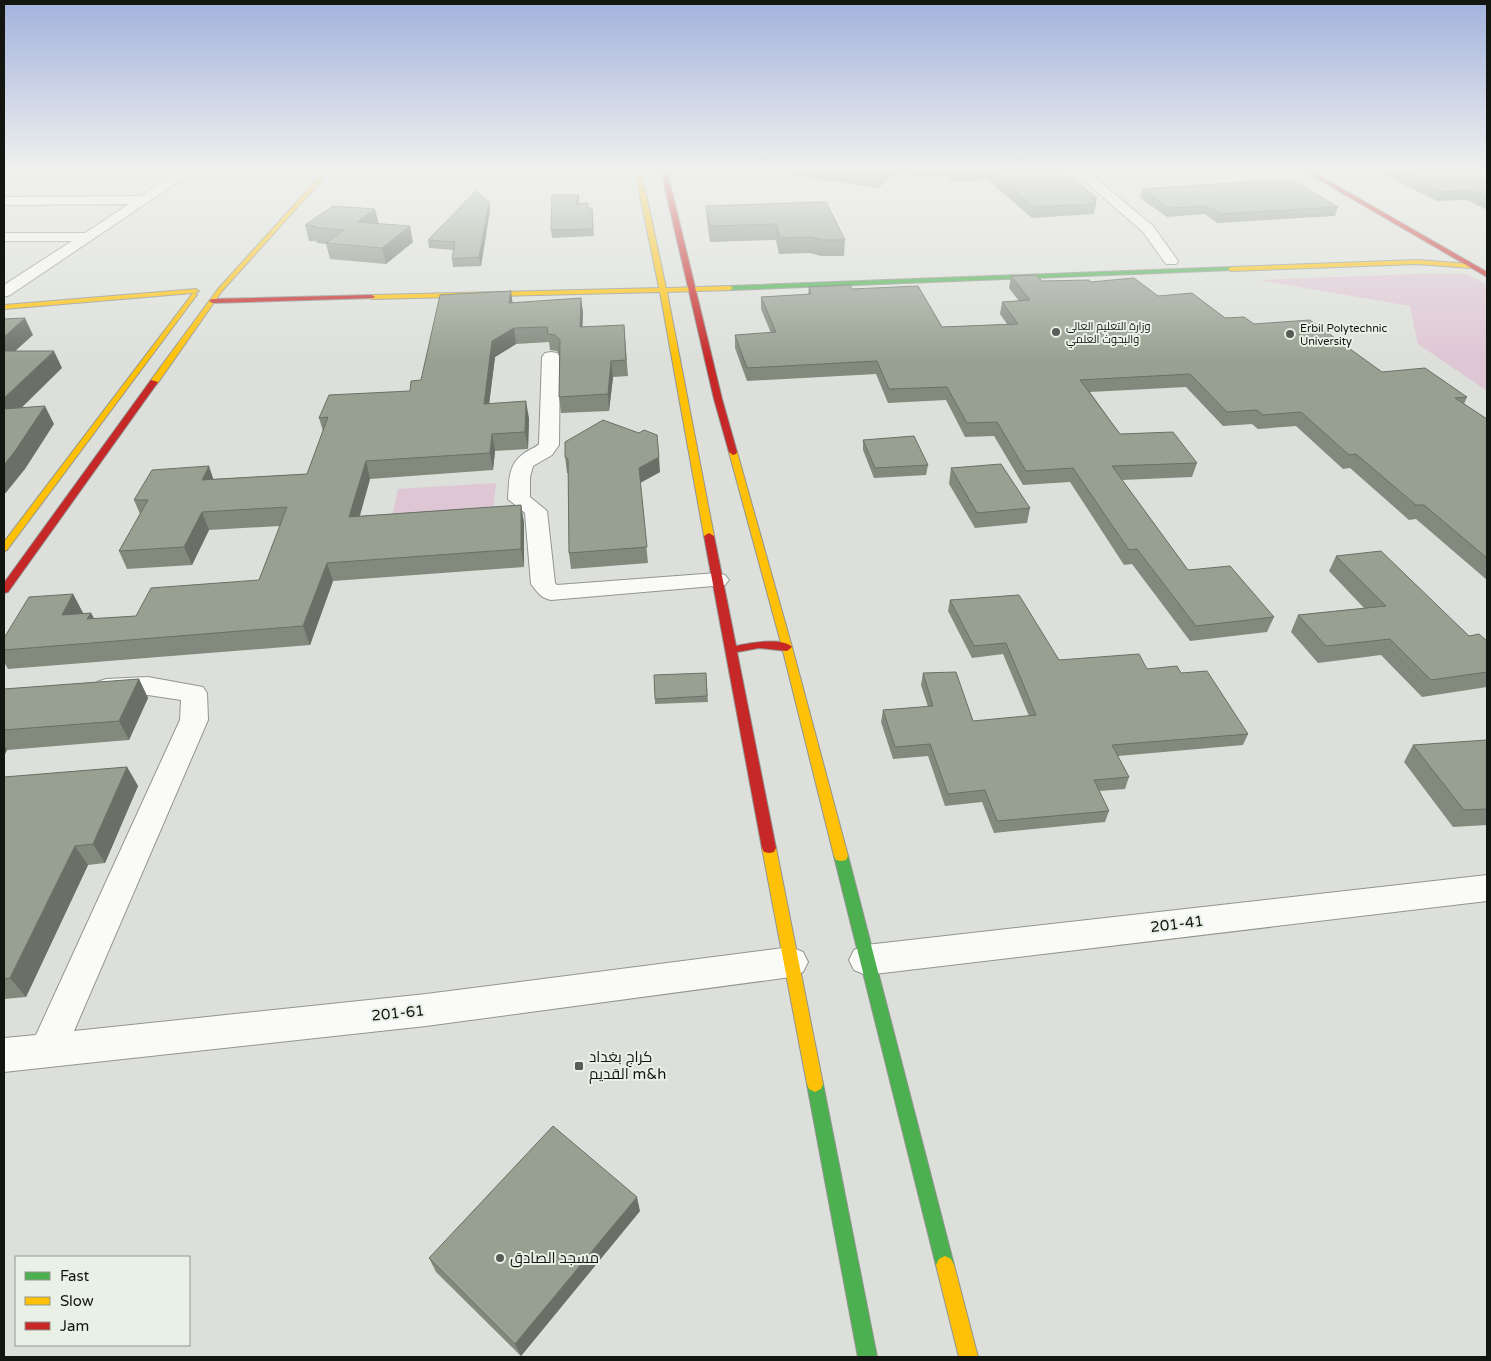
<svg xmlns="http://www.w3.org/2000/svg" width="1491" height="1361" font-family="'Varela Round',Cairo,sans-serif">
  <rect width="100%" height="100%" fill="#dde0da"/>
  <path fill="#dec6d4" d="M1417,274H1467L1487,285V391L1418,344L1410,306L1258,280Z
    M496,483L492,519L390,526L398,489Z"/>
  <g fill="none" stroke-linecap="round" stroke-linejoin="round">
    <g stroke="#929590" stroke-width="2">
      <path id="street" d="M179,171H194L10,295L4,297V285L72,241H4V233H85L129,204L4,205V197L141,196Z
        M1073,171H1087L1153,226L1178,261L1176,264H1166L1143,232Z
        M551,352L557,353L560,357L559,445L552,455L533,466L530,477V497L547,511L555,583L557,585L717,573L725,575L729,580L725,585L551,600C541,598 537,592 531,584L525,513L508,499C509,483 508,465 522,455C527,450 534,449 539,444L542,357L545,353Z
        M148,677L203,687L207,693L208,720L74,1031L426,994L791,947L803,952L808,962L803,972L791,977L426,1026L4,1072V1038L36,1035L180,720L181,700L148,695L106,697L97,694L93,688L97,682L106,679Z
        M1487,875V901L866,975L854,970L849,960L854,950L866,945Z"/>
    </g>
    <g stroke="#929590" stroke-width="2">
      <path id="fast" d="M1231,267L1233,268V270L730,290L727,288L730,286Z
        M841,851L846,852L848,856L954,1265L951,1271L945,1274L939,1271L936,1265L834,856L836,852Z
        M815,1076L821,1079L823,1084L877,1357H858L807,1084L809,1079Z"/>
    </g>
    <g stroke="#929590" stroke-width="2">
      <path id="slow" d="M325,171H330L222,291L157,384H151V380L218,289Z
        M635,171H641L666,288L730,286L733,288L730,290L667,292L714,536L709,539L704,536L660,292L372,299L369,297L372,295L659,288Z
        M1417,260L1471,264L1474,266L1471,268L1417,264L1231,271L1228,269L1231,267Z
        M196,289L199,291L195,293L197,295L196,296L7,550L4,551V542L193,293L4,309V305Z
        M733,449L737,452L792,647L848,856L846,860L841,861L836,860L834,856L782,647L729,452Z
        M769,843L774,844L776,848L823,1084L821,1089L815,1092L809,1089L807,1084L762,848L764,844Z
        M945,1256L951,1259L954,1265L978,1357H959L936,1265L939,1259Z"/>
    </g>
    <g stroke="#929590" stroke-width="2">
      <path id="jam" d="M661,171H667L722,399L737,452L736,454L733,455L729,452L714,399Z
        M1304,171H1311L1487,272V277Z
        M372,295L375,297L374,298L212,303L209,301L212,299Z
        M151,380L158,382L8,592L4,593V583Z
        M709,533L714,536L736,646C749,643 783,637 792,647L787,651L759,648L737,652L776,848L774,852L769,853L764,852L762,848L704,536Z"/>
    </g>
    <use href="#street" fill="#fafaf9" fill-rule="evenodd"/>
    <use href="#fast" fill="#4caf50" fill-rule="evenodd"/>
    <use href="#slow" fill="#ffc107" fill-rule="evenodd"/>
    <use href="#jam" fill="#c62828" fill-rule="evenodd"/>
  </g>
  <path fill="#828a7d" d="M795,171H1062L1097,198L1094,214L1032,218L988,180L953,182L947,176L919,177L909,174L892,175L878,188L794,176Z
    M1377,171H1487V210L1467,200L1437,201Z
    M1142,189L1338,207L1335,216L1217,223L1205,214L1167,217L1140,198Z
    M579,195V204L588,208H592L594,236L552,238L551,230Z
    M706,206L845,240L844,256H821L810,253L779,254L776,240L710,242L707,221Z
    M490,210L481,266L453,267L452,259L454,250L429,248L428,240Z
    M378,224L413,242L386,264L330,259L326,244L317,243L316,241H309L305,225Z
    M1011,276L1042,281L1090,282L1158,296L1225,318L1254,324L1382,372L1467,397L1464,404L1487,419V580L1416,519L1409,520L1350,468L1343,469L1296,426L1258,429L1252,424L1223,426L1186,387L1090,392L1120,434L1197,463L1192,477L1122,480L1188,570L1274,617L1267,632L1190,641L1132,564L1124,565L1070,482L1023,485L994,436L965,437L946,400L888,403L876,374L747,381L735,348V335L771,333L761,309V297L808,294L809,287L852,289L942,327L1007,324L1000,314L1002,302L1019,301L1009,288Z
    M581,298L583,313L582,327L624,325L628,376L613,377L609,411L561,413L559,397V354L557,351L550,350L549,342L516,344L495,357L489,404L529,418L528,449L495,451L493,470L370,479L360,516L521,505L524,523V567L333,581L310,645L8,669L4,662V638L73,594L83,613H91L94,619L136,616L259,580L280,526L209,530L192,565L127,569L119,551L140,514L134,500L214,479L307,474L323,431L319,418L410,391L421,380L512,303Z
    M863,440L928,465L926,475L874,478L863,450Z
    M565,457L660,472L640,483L648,563L571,569L569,553L568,473H567Z
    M951,468L1030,508L1027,523L975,528L949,484Z
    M1336,556L1469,636L1487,641V687L1422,697L1381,655L1318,663L1291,632L1298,615L1364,608L1329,571Z
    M950,600L1059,660L1147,669L1181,673L1248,734L1243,745L1118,756L1129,777L1125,789L1099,791L1109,811L1105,822L994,833L982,802L945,806L928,756L893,759L881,722L883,710L928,707L921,685L923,673L973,721L1029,716L1003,654L972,658L948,611Z
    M706,673L708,702L655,704V699Z
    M139,679L148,698L129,740L7,750L4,756V689Z
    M1487,741V825L1453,827L1404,762L1413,745Z
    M127,767L138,786L105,863L88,865L26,997L4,999V777Z
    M640,1211L521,1356L436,1272L429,1258Z"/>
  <path fill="#6a7066" d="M885,171H909V174L892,175L878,188L879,177Z
    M579,195V202L577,211L576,204Z
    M489,202L490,210L481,266L479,257Z
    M375,209L379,225L357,222Z
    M410,226L413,242L386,264L382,248Z
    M511,291L513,306L509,303Z
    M581,298L583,313L582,342L580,327Z
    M25,318L33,335L4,361V337Z
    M514,328L516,344L495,357L487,421L484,404L492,341Z
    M54,351L62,368L4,425V398Z
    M611,361L613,377L609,411L608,394Z
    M526,401L529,418L528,449L525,432Z
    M45,406L54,424L25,469L4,495V465Z
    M492,434L495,451L493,470L490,453Z
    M659,457L660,472L640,483L639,468Z
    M366,461L370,479L354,535L349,517Z
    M209,466L215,484L202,480Z
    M521,505L524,523V567L521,549Z
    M202,512L209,530L192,565L184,547Z
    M327,563L333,581L310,645L303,626Z
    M73,594L83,613L72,634L62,615Z
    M91,613L101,631L87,619Z
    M139,679L148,698L129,740L119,721Z
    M4,744L7,750L4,756Z
    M127,767L138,786L105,863L93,844Z
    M75,846L88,865L26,997L10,978Z
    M637,1197L640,1211L521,1356L515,1344Z"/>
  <path fill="#97a091" stroke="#6a7066" d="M838,171H885L879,177Z
    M991,171H1062L1097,198H1090L1096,204L1034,207Z
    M1399,171H1487V198L1471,190L1441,192Z
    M1290,179L1338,207L1220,214L1207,206L1169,208L1142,189Z
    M476,191L489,202L479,257L452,259L455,242L428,240Z
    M552,195H579L576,204L588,203V208H592L593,229L551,230Z
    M826,202L845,240H822L811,237L780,238L776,224L710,226L706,206Z
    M333,206L375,209L357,222L410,226L382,248L326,243L344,230L312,227L315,226L305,225Z
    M1036,275L1042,281L1089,280L1090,282L1134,278L1158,296L1192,293L1225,318L1244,317L1254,324L1310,320L1382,372L1425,368L1467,397L1455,398L1487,419V558L1424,505H1416L1356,454L1349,455L1301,412L1263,415L1257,410L1227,412L1190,374L1080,380L1120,434L1173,432L1197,463L1112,466L1188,570L1230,566L1274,617L1196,626L1137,549L1129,550L1073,468L1026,471L997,422L967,423L947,387L889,389L877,361L747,368L735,335L776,332L761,297L811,294L809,287L850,285L852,289L918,286L942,327L1018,324L1002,302L1030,300L1011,276Z
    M511,291L509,303L581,298L580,327L624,325L626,360L611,361L608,394L559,397L560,340L555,335L548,334L547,327L514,328L492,341L484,404L526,401L525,432L492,434L490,453L366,461L349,517L521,505V549L327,563L303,626L4,650V638L29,597L73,594L62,615L91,613L87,619L136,616L151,588L259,580L287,507L202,512L184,547L119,551L148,500H134L152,470L209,466L202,480L307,474L328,417L319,418L329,395L410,391L411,381L421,380L440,295Z
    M25,318L4,337V319Z
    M4,351H54L4,398Z
    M45,406L15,451L4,465V409Z
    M603,420L639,433L644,430L657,435L659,457L639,468L647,547L569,553L568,459L565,457V442Z
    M914,436L928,465L875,468L863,440Z
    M1001,464L1030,508L977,513L951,468Z
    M1381,551L1469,636L1479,634L1487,641V672L1431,680L1390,639L1326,646L1298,615L1386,606L1336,556Z
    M1019,595L1059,660L1139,654L1147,669L1177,666L1181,673L1207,671L1248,734L1112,745L1129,777L1094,780L1109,811L997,821L985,790L948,794L930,744L895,747L883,710L933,706L923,673L956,672L973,721L1036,715L1006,643L974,646L950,600Z
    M706,673L707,696L655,699L654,675Z
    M139,679L119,721L4,730V689Z
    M1487,740V809L1464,810L1413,745Z
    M127,767L93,844L75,846L10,978L4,979V777Z
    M553,1126L637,1197L515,1344L429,1258Z"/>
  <linearGradient id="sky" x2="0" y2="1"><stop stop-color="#a3b2dd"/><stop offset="0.47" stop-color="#f0f1ee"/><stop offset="1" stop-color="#f0f1ee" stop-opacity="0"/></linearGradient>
  <rect width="1491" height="362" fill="url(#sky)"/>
  <g fill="#5a5c57" stroke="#e9f0e5" stroke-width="2">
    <circle cx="1056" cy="332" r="5"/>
    <circle cx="1290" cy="334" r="5"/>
    <rect x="574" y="1061" width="10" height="10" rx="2.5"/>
    <circle cx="500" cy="1258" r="5"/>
  </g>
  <g text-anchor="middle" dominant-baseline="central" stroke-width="4" stroke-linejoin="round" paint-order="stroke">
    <g font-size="11" fill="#131511" stroke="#e9f0e5" text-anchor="start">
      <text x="1066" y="326">وزارة التعليم العالى<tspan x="1066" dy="13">والبحوث العلمي</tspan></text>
      <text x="1300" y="328">Erbil Polytechnic<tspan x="1300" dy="13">University</tspan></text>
    </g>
    <g font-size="15" fill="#131511" stroke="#e9f0e5">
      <text transform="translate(1177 924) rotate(-7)">201-41</text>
      <text transform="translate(398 1013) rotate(-6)">201-61</text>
    </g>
    <g font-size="15" fill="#131511" stroke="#e9f0e5" text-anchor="start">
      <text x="589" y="1057">كراج بغداد<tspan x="589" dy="17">القديم m&amp;h</tspan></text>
      <text x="510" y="1258">مسجد الصادق</text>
    </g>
  </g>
  <rect width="1491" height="1361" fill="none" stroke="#131511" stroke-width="10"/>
  <rect x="15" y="1256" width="175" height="90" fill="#e9f0e5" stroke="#939890"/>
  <rect x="25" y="1272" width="25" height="8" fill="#4caf50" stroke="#939890"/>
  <text x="60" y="1281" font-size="15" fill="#131511">Fast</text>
  <rect x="25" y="1297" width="25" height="8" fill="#ffc107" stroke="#939890"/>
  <text x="60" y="1306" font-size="15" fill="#131511">Slow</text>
  <rect x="25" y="1322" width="25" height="8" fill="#c62828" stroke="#939890"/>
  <text x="60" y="1331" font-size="15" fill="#131511">Jam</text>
</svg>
